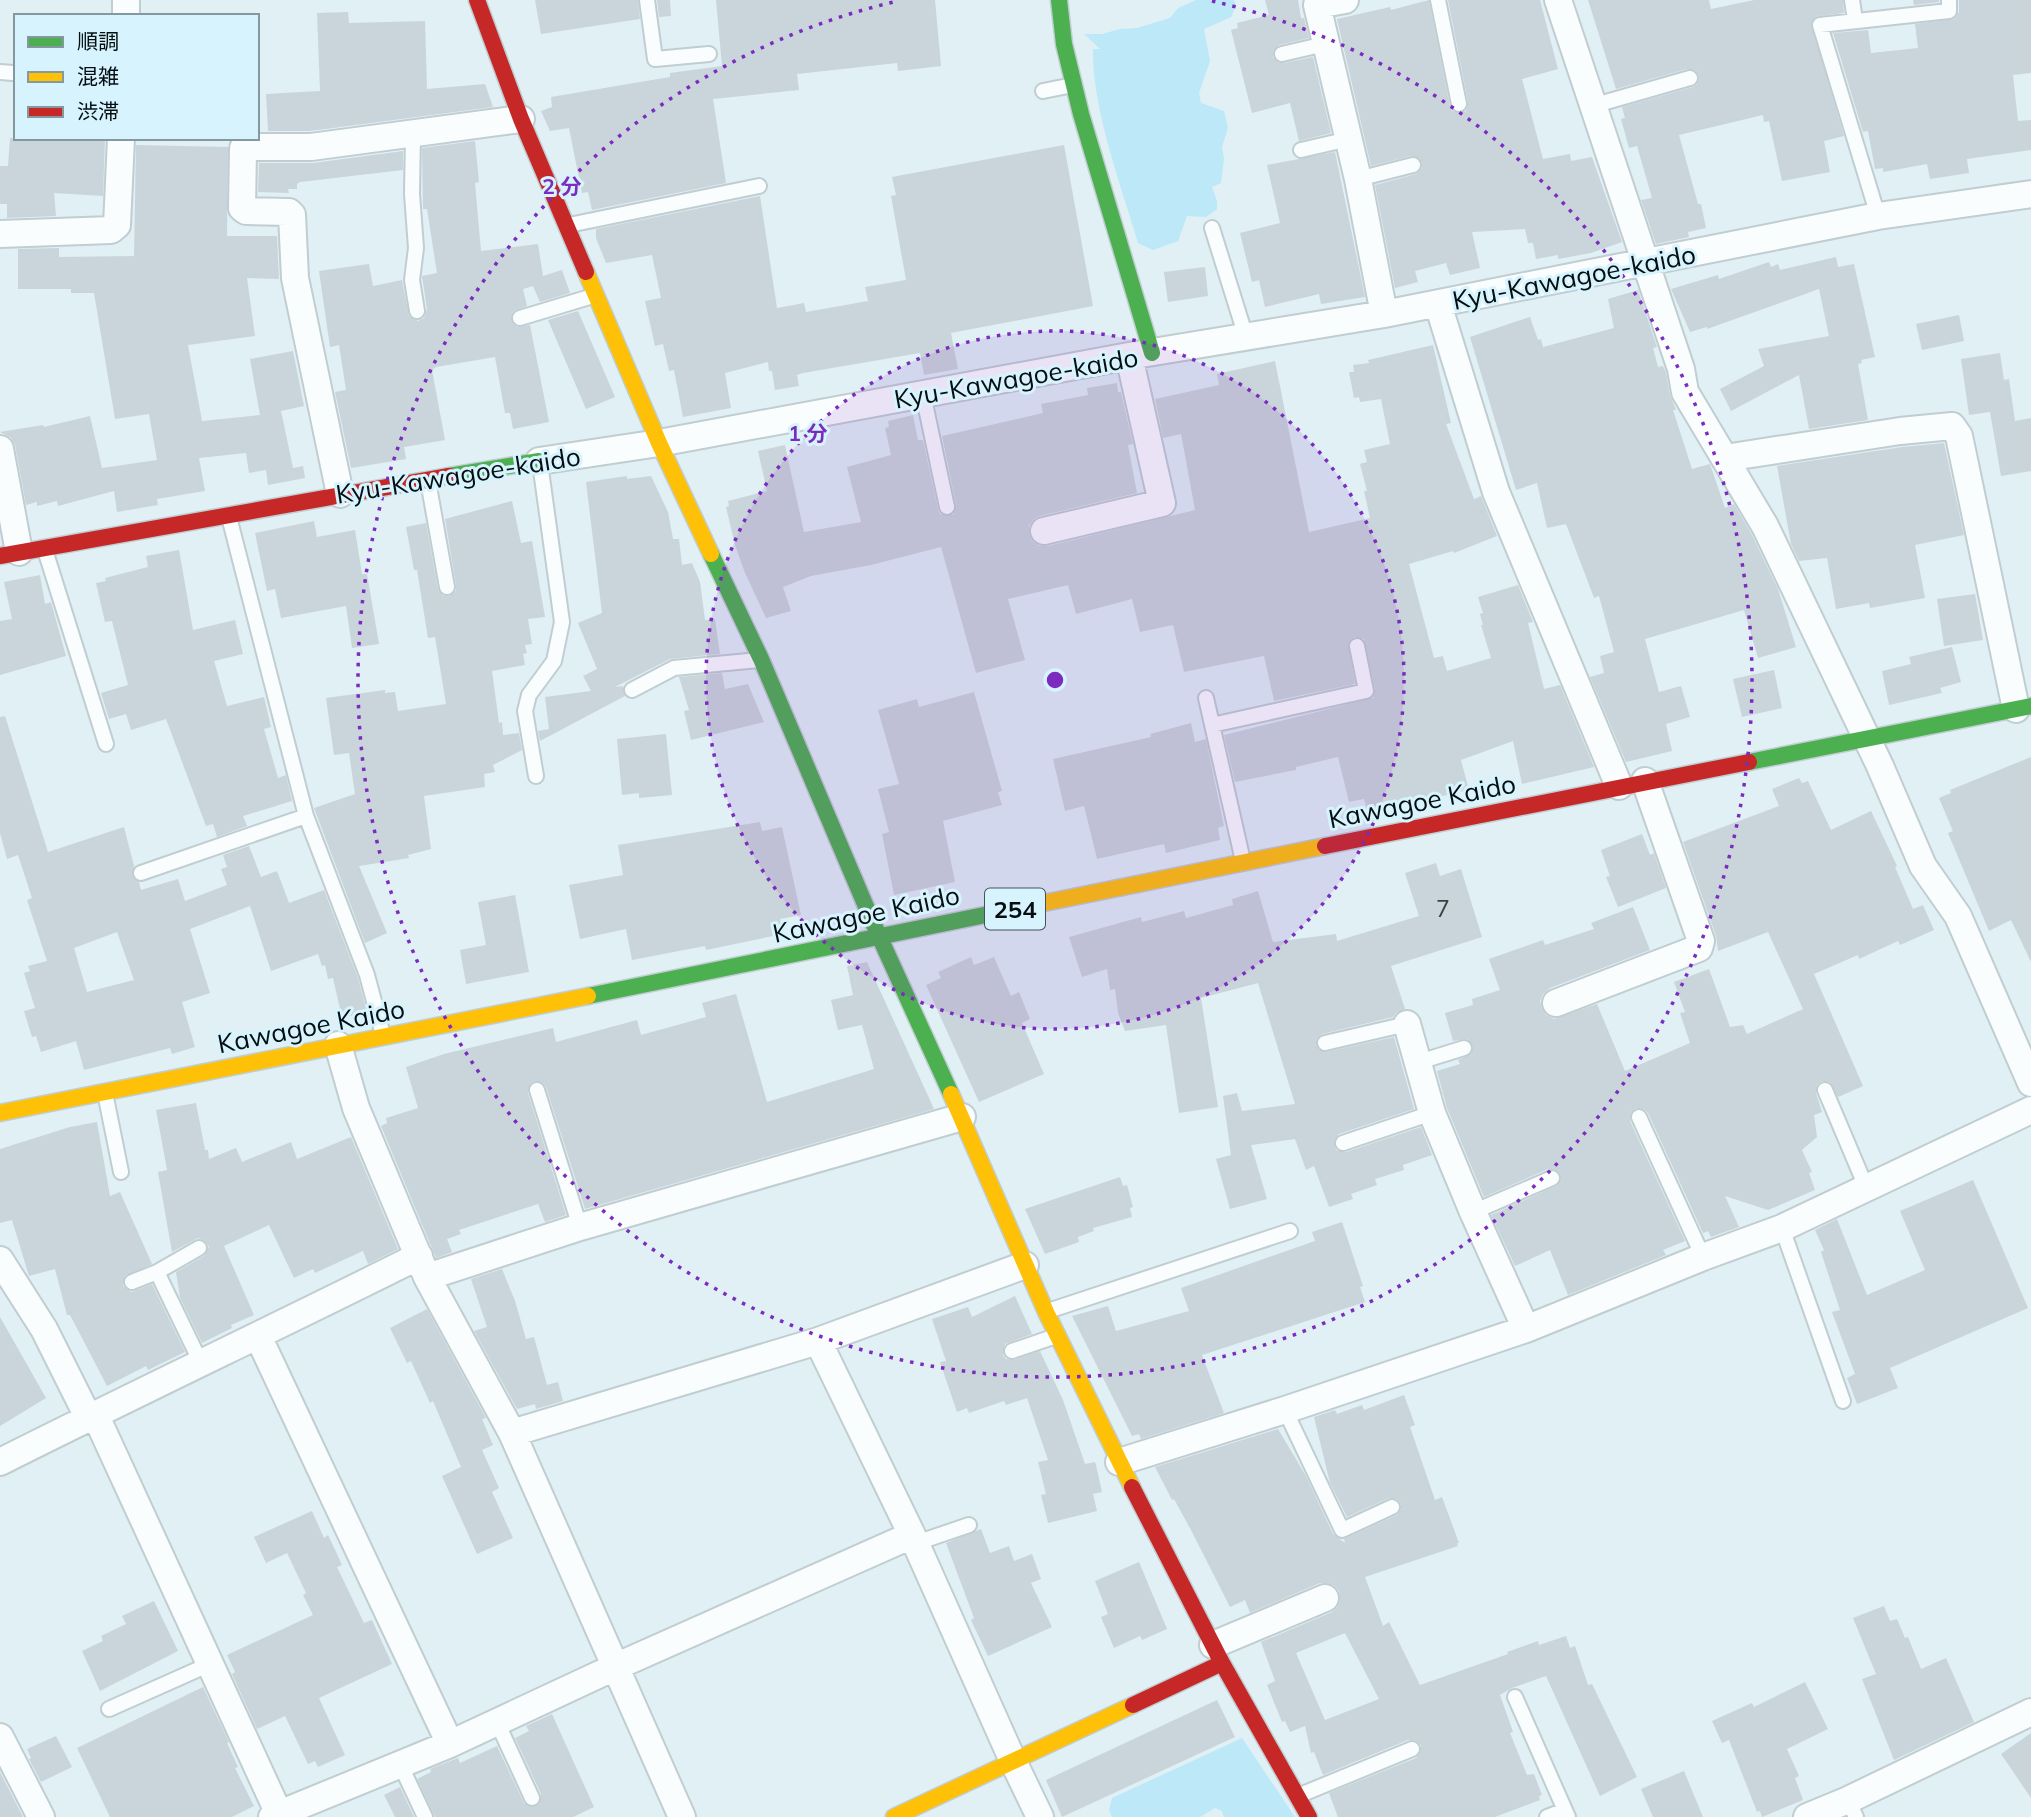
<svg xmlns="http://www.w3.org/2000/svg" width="2031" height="1817" font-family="Mulish,'Noto Sans JP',sans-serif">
  <rect width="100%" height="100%" fill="#e0f0f5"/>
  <path fill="#bce8f7" d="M1196,0H1234L1236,5L1231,17L1204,29L1210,61L1199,93L1201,103L1224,111L1228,128L1222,147L1224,159L1221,183L1212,187L1217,201V209L1206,217L1187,216L1178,241L1153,250L1138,243C1121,185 1092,109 1093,49H1100L1084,34H1102L1120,29L1137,28L1170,18L1178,8Z
    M1242,1738L1295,1817H1224L1222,1811L1215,1808L1200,1817H1112L1109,1810L1112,1798Z"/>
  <path fill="#c9d5da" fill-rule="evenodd" d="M535,0H638L640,19L541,34Z
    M657,0H670L671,16L659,17Z
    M716,0H935L941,66L898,71L897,63L797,74L799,90L713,99L726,183L592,210L588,192L582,193L569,128L550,131L541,111L552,107L551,97L670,77V73L722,66Z
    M1265,0H1298L1301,18H1304L1309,38L1279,45L1273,51V57L1279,63H1284L1313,57L1331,133L1299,141L1290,103L1252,113L1231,30L1238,28L1237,23L1269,15Z
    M1429,0L1450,106L1452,111L1460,113L1466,111L1468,102L1448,0H1540L1558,69L1522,79L1543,159L1570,154L1571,161L1592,157L1622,242L1591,253L1558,259V255L1536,259L1533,243H1528L1525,229L1472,232L1480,268L1450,275L1446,263L1415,271L1418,282L1395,288L1375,185L1416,174L1422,168V163L1419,158L1411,156L1371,166L1337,19L1390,7L1391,10Z
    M1588,0H1709L1711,9L1754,0H1843L1844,13L1818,16L1811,23L1844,136L1824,141L1830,172L1782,181L1769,121L1764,122L1763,115L1679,135L1698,204H1701L1706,228L1688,232L1689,237L1656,244L1641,200L1652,198L1637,146L1629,148L1621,119L1625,118L1622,107L1693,87L1697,84L1699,76L1696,71L1687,69L1616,89Z
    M1913,0H1939V2L1914,5Z
    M1959,0H2031V73L2013,75L2018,121L2031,120V150L1967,159L1969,173L1930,179L1927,164L1883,172V168L1875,169L1868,131L1863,132L1833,33L1868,30L1871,53L1918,48L1915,24L1954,19L1959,12Z
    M348,12L349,23L425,21L427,89L485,84L493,107L310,131H268L266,94L320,91L317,13Z
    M10,138H105L103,196L54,193L56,216L7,218V204H0V166H8Z
    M475,141L479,182L475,183L481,251L538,244L543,276L562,270L570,293L540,302L533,286L523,289L527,306L514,311L511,316L513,324L517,327L530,325L549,422L513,429L510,413H505L495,357L436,367L432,370L445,440L404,447L406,459L351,468L335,392L346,390L339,345L330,347L319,271L369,264L373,286L402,280L409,316L418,321L424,318L427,309L422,276L437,273L427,209H423L422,148Z
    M136,145L228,147L227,236H277L279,279L247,278L255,336L188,345L202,421L260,415L250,359L293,351L304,406L281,411L293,468L303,466L305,478L268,485L266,470L249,473L246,453L199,458L205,491L157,499L158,505L117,512L114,491L58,506L57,501L37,506V502L26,505L15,445L11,438L0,432L43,425L44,427L90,416L102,468L157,460L149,414L115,419L94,293H71V289H18V249L59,248V257L134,256Z
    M1064,145L1093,306L951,333L958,369L924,375L920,353L803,373L797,375L799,386L775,390L772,371H769L768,362L725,373L731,408L683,417L674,370L669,371L663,344L655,346L645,301L661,298L652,255L606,263L596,238V229L760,196L777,308L804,303L806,312L868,301L865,287L906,280L891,196L896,195L892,177Z
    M403,151V170L300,182L297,184V189H288L289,193L258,192L259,163H313Z
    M1335,152L1365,297L1321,304L1319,294L1265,307L1259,280L1252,282L1240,233L1280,223L1267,165Z
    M1836,257L1838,267L1854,264L1875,357L1861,360L1862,363L1858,364L1868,420L1809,429L1799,375L1731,411L1720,389L1764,366L1758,349L1829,336L1819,289L1707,329V327L1690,332L1671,289L1718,275L1719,279L1769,262L1771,267L1778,264L1780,270Z
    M1205,267L1208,296L1168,302L1164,272Z
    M1638,290L1657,347L1653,348L1658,367L1663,366L1666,373L1670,395L1676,410H1673L1692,469L1710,464L1725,508L1734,504L1751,533L1778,589L1796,647L1758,658L1744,610L1645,639L1659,692L1681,686L1690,717L1666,724L1672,751L1626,762L1590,677L1604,673L1600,656L1614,652L1599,596L1594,598L1566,524L1547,528L1537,483L1516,490L1470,337L1530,317L1538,340L1541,339L1543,347L1614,328L1608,299Z
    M578,311L615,397L586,409L548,320Z
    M1959,315L1964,341L1922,350L1916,324Z
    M1433,345L1451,423L1446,424L1474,499L1481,496L1497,536L1454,553L1453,551L1409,564L1434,658L1443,656L1447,671L1491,658L1481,625H1483L1480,614L1483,613L1478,597L1518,585L1533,622L1528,623L1544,689L1560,685L1594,767L1522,784L1513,741L1461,760L1469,790L1368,813L1364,799L1349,802L1338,757L1296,767V770L1235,782L1224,735L1373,698L1375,689L1364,639L1354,637L1348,644L1355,684L1274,701L1264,656L1184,672L1173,625L1140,632L1132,599L1076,614L1068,585L1008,599L1025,660L976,673L941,547L871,565L811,576L783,587L791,611L766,618L745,573L735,545L726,507L729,506L728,501L767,491L758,451L785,445L804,532L861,522L847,467L891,455L885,428L889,427L888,421L913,415L918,440H923L938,509L940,514L948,516L954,514L956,505L942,436L1043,413L1041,404L1088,395L1087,388L1117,383L1118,392H1121L1133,444L1128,445L1137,493L1040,516L1034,519L1029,526V534L1032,541L1039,546H1048L1195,510L1181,434L1163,438L1155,399L1219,385L1217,374L1275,361L1309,532L1370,518L1364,491H1367L1360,464L1367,462L1364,450L1390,444L1381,399L1360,402L1359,397L1354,398L1349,372H1354L1353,365L1369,363L1368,360Z
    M2000,353L2004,380L2009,379L2015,421L2031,418V471L2001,476L1990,412L1969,415L1961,359Z
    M1944,443L1964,535L1915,545L1925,598L1870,608L1869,603L1836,609L1827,558L1799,561L1791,544L1777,466L1902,447Z
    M627,476V479L651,476L668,512L673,539H679L682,565L692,563L700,582L705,620L715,619L720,654L670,659L615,687L623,686L625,696L540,741L538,731L549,729L545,697L591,691L583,676L597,669L578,623L602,613L586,482Z
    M512,501L521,543L532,541L545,617L528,619L532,644L525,645L527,653L523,654L525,665L492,671L499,723L502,722L503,735L519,733L522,750L493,765L495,772L484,774L485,787L424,796L431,849L408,855L409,858L359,866L387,933L365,943L314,808L355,794L349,753L334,755L326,698L385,690V693L395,692L398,711L446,704L435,637L428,638L417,570H414L406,527L426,523L438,589L443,596H449L456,591V585L445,519Z
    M314,521L317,537L355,530L362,574H367L379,644L352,648L346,606L281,618L275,589L267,591L255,533Z
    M179,550L193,630L235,620L243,654L214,661L227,706L264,697L271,727L264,729L278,778L286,775L292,801L243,816L247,826L217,837L213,824L206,826L166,719L131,730L126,714L109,719L101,693L128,685L112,621L105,622L96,583L106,581L105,578L148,567L146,556Z
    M40,575L45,604L51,602L66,656L0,675V621L12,619L4,582Z
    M1975,594L1983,640L1944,646L1937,599Z
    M1952,647L1961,682L1940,688L1942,693L1889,705L1882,671L1911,664L1909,657Z
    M1774,670L1782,708L1742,717L1733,679Z
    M722,673L725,689L748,684L764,722L691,740L684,711L689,710L679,677Z
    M974,692L1002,791L998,792L1002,805L943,821L955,882L894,895L882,834L889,832L878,789L899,784L878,710L917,699L919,707Z
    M5,716L48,852L124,827L134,866L132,875L139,882L141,890L178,879L185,901L227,885L221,869L227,867L223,855L249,846L261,877L277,871L289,903L324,890L358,978L367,1012L342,1018L333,978L328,979L325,965L322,966L318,954L271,971L250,906L190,929L210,993L182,1002L195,1047L172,1054L170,1048L84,1070L76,1041L41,1052L36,1036L32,1037L24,1011L35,1008L24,973L30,971L28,966L47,961L27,900L32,898L18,855L7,859L0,833V717ZM117,932L134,980L87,992L74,948Z
    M1191,723L1195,742L1206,739L1224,826L1218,828L1220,840L1166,853L1164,844L1097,859L1084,806L1065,811L1053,759L1151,737L1150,734Z
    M666,734L672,795L639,798V793L622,795L617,739Z
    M2031,757V962L2011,920L1989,931L1948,833L1953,831L1939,798L1951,793L1950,790Z
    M1799,778L1802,783L1808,781L1831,830L1871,811L1897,866L1895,867L1913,909L1923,905L1934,930L1900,945L1898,941L1859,959L1858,955L1814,974L1863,1086L1838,1097L1830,1082L1822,1081L1817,1085L1816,1093L1822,1112L1814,1115L1817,1137L1802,1150L1812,1172L1809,1173L1815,1190L1768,1210L1725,1196L1739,1227L1711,1237L1708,1231L1703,1233L1648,1113L1644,1109L1636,1108L1631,1112L1630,1121L1685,1241L1663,1250L1666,1255L1568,1295L1550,1250L1515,1266L1491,1215L1556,1186L1561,1180L1560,1174L1554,1169H1548L1484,1197L1447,1108L1437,1071L1460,1064L1458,1060L1471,1054L1473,1046L1467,1039L1453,1041L1445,1013L1473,1005L1472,999L1500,990L1489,959L1543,940L1545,945L1594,929L1591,923L1633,907L1650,950L1550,988L1543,994L1540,1001L1542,1009L1546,1015L1554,1019L1597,1004L1625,1071L1690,1043L1680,1013L1685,1012L1674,982L1709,969L1730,1027L1743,1025L1747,1034L1803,1009L1768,932L1718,951L1716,936L1683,842L1779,806L1772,789Z
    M760,822L762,831L782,827L801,915L780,919L783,934L706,950L705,946L632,960L626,929L580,939L569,885L623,875L618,845Z
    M1642,834L1650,855L1654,853L1666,888L1618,907L1606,877L1610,876L1601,850Z
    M1436,863L1440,876L1461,869L1482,937L1391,966L1405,1009L1396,1013L1393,1017L1322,1034L1316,1040V1044L1319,1050L1326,1052L1394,1037L1414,1109L1339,1134L1334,1140L1336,1150L1346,1152L1421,1127L1432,1155L1403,1165L1404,1170L1375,1179L1377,1185L1351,1194L1353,1199L1329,1207L1314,1166L1306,1170L1295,1139L1251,1145L1267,1199L1230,1209L1216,1159L1231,1155L1223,1096L1237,1093L1242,1111L1295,1104L1258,983L1201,998L1218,1107L1179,1113L1166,1025L1125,1031L1118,1013L1115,989L1110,990L1107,969L1082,977L1069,937L1141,917L1142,922L1184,911L1186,918L1233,905L1232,899L1258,891L1273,942L1336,934L1337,941L1419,916L1405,873Z
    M515,895L529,972L466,984L460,950L486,945L478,902Z
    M971,957L974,965L994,957L1011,996L1019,992L1030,1019L1022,1023L1044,1074L979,1102L926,985L941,978L938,972Z
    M867,962L934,1109L585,1209L546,1087L543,1083L535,1081L530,1084L528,1093L566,1215L545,1222L538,1204L459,1230L461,1234L447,1239L452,1252L436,1258L381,1126L387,1123L386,1118L418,1108L406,1067L444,1054L553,1028L556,1042L637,1020L641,1035L706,1017L702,1003L736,994L767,1102L874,1069L862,1025L838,1030L831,1000L853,995L847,966Z
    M196,1103L205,1150H208L209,1159L236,1148L242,1162L291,1142L297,1159L351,1137L398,1249L368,1264L363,1251L315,1273L313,1269L294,1278L269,1225L224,1246L254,1315L231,1325L232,1328L202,1343L180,1298L176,1272L204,1256L209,1247L204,1240L198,1238L172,1252L158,1172L167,1170L156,1110Z
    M97,1122L110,1196L120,1192L152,1264L125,1276L123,1286L131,1292L152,1284L185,1352L148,1370L146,1366L107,1386L70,1315H67L55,1269L29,1276L12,1220L0,1223V1149L70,1127Z
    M1120,1177L1123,1186L1127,1185L1133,1207L1130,1208L1132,1217L1093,1228L1094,1231L1078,1237L1079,1242L1045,1254L1025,1209Z
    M1973,1180L2028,1308L1890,1368L1898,1388L1857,1404L1847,1378L1855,1374L1832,1312L1840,1310L1821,1252L1824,1250L1815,1230L1837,1219L1867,1295L1925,1270L1900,1211Z
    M1342,1222L1363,1286L1360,1287L1365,1302L1202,1355L1224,1413L1141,1439L1139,1434L1132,1436L1072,1316L1108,1306L1116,1331L1189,1311L1181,1288L1315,1241L1312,1232Z
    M502,1269L515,1301L526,1339L534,1337L547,1385L558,1382L563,1401L536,1409L535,1404L517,1409L474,1331L487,1327L471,1279Z
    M1015,1296L1032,1334L1005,1344L1003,1355L1006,1359L1014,1360L1040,1351L1063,1400L1085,1464L1095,1462L1096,1465L1102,1492L1093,1494L1097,1511L1048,1523L1041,1495L1046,1494L1038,1462L1048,1460L1027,1398L1006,1405L1004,1401L969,1413L967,1408L957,1412L940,1362L946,1361L932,1319L968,1307L972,1317Z
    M427,1309L486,1418L482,1419L493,1445L482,1450L499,1488L492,1492L513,1538L477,1554L442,1476L461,1467L433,1401L430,1403L411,1361L407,1363L390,1328Z
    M0,1317L46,1398L0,1426Z
    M1404,1395L1415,1425L1410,1427L1435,1500L1442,1497L1459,1543H1457L1458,1546L1365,1577L1383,1626L1389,1622L1420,1685L1508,1654L1507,1652L1538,1641L1539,1645L1566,1636L1570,1648L1575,1646L1588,1685L1592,1684L1637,1777L1600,1796L1546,1676L1512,1688L1500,1695L1513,1732L1510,1733L1527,1775L1534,1774L1542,1795L1539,1796L1540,1800L1495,1817H1338L1329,1793L1416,1758L1421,1751V1745L1414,1740H1408L1323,1775L1314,1752L1311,1753L1305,1726L1290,1732L1285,1721L1282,1722L1267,1685L1275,1681L1261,1642L1332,1612L1337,1608L1340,1601L1339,1591L1335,1586L1328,1583H1320L1250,1613L1245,1600L1230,1607L1191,1530L1174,1499L1172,1500L1155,1467L1278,1429L1306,1476L1333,1534L1345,1543L1344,1539L1397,1515L1401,1509V1504L1397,1499L1389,1498L1347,1517L1330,1483L1314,1417L1335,1410L1337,1414L1362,1405L1364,1410ZM1345,1633L1379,1699L1325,1720L1296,1653Z
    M312,1511L324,1538L328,1535L337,1554L342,1565L337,1567L364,1623L372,1620L392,1664L319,1698L345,1755L318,1767L315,1761L308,1764L285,1716L257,1729L232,1674L235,1672L227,1655L313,1615L303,1595L306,1593L287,1553L266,1563L254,1537Z
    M981,1529L990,1553L1009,1546L1014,1561L1032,1554L1041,1579L1031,1583L1052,1627L988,1656L971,1620L974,1618L946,1543Z
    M1139,1562L1167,1629L1142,1640L1140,1636L1114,1648L1101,1617L1108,1614L1095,1581Z
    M154,1601L178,1651L100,1691L82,1651L103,1641L101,1636L126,1624L122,1616Z
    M1884,1606L1890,1621L1897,1619L1905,1638L1908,1637L1921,1669L1946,1658L1974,1722L1894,1760L1862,1679L1876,1674L1853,1618Z
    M1805,1682L1828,1729L1787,1749L1799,1776L1795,1778L1803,1800L1762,1817L1760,1811L1757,1812L1729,1740L1722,1743L1712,1721L1752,1703L1754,1707Z
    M203,1687L229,1742L227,1743L238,1767L235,1768L254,1806L232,1817H110L77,1748Z
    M1217,1700L1235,1737L1062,1817L1046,1780Z
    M552,1714L594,1807L573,1817H435L417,1779L431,1772L430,1769L458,1758L460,1763L497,1746L524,1803L530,1807L539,1804L541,1794L515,1738L529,1731L526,1726Z
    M2031,1733V1798L2001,1754Z
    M56,1736L72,1767L41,1782L29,1759L31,1758L27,1749Z
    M1684,1771L1703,1817H1653L1641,1789Z
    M0,1772L23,1817H0Z
    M400,1787L414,1817H395L384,1795Z"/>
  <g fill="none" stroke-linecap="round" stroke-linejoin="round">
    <g stroke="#c0cdd1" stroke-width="18">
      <path id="lane" d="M647,0L655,59L709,54
        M1438,0L1459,104
        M1852,0L1855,20
        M1282,54L1325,44
        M0,72L13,73
        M1043,91L1073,85
        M1592,106L1690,78
        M413,134L412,194L416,248L412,280L417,311
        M1301,150L1349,139
        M1358,179L1413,165
        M1878,216L1820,25L1949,11V0
        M569,225L759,186
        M1212,228L1246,337
        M520,318L593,296
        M923,394L947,507
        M428,481L447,587
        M229,517L306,816
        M45,550L106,744
        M632,690L674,668L759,660
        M1206,698L1243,861
        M1212,725L1366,691L1357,646
        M536,776L525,711L529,695L554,661L562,622L540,463
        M141,873L306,816L367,975L383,1035
        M1325,1043L1407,1024
        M1419,1062L1464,1048
        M537,1090L580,1227
        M1825,1090L1866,1187
        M105,1093L121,1172
        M1639,1117L1703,1257
        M1343,1143L1432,1113
        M1473,1212L1552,1178
        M1782,1228L1843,1401
        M199,1248L157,1272L200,1361
        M132,1282L157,1272
        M1048,1311L1290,1231
        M1012,1351L1056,1336
        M1285,1410L1342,1530L1392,1507
        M916,1543L969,1525
        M1515,1697L1568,1817
        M109,1709L210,1664
        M497,1722L532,1798
        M400,1764L425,1817
        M1300,1795L1412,1749
        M1848,1800L1856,1817
        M1547,1817L1565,1810"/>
    </g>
    <g stroke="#c0cdd1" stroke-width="30">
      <path id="street" d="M1345,0L1317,5L1358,179L1384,314
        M1558,0L1681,369L1685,392L1765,526L1880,766L1923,866L1958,916L2031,1083
        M126,16V0
        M0,234L111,230L117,225L121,138
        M1438,304L1496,492L1619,786
        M0,449L19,552
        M1725,458L1900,431L1952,426L1959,436L2016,709
        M539,461L659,443L1129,356L1384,314L1878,216L2031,194
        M340,494L295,278L292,215L289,212L246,211L242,208L243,149L247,147H311L521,119
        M1044,531L1162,503L1129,356
        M1556,1003L1699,948L1701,941L1645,781
        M1407,1024L1432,1113L1473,1212L1526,1329
        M338,1045L356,1108L427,1277L512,1433L682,1817
        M0,1260L44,1329L88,1417
        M427,1277L580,1227L962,1117
        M258,1336L450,1744
        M818,1341L912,1535L1013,1761L1040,1817
        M95,1414L279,1814
        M512,1433L818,1341L1025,1265
        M0,1462C139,1392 279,1326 419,1256
        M1119,1462L1285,1410L1526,1329L1703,1257L1782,1228L2031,1110
        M1213,1645L1325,1598
        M0,1737L41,1817
        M272,1817L450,1744L615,1667L912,1535
        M1807,1817L1848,1800L2031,1712"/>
    </g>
    <g stroke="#c0cdd1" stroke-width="19">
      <path id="fast" d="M1059,0L1064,44L1081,114L1152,353
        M449,476L539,461
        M711,554L761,659L870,916L951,1094
        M1749,762L2031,706
        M588,996L1024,907"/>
    </g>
    <g stroke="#c0cdd1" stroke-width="19">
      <path id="slow" d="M586,272L659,443L711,554
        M1024,907L1325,846
        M951,1094L1046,1312L1132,1487
        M0,1113L588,996
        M894,1817L1133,1705"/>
    </g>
    <g stroke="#c0cdd1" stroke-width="19">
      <path id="jam" d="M477,0L521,119L586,272
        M0,556L449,476
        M1325,846L1749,762
        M1132,1487L1222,1663L1309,1817
        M1133,1705L1222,1663"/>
    </g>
    <use href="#lane" stroke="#fafdfe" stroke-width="14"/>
    <use href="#street" stroke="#fafdfe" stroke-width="26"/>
    <use href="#fast" stroke="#4caf50" stroke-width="16"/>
    <use href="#slow" stroke="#ffc107" stroke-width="16"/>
    <use href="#jam" stroke="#c62828" stroke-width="16"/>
  </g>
  <circle cx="1055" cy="680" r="349" fill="#7b2cbf" fill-opacity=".12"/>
  <g fill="none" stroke="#7b2cbf" stroke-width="3.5" stroke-dasharray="3.5 7">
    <circle cx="1055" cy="680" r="349"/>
    <path d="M1212 1A697 697 0 1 1 898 1"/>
  </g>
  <g text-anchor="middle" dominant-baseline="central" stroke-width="6" stroke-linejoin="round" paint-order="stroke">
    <g font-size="23" fill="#384245">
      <text x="1443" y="908">7</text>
    </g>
    <rect fill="#d7f4fe" stroke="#445358" stroke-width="2" x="985" y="888.5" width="60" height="41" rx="5"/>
    <g font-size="24" font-weight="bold" fill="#050e11">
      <text x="1015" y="909">254</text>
    </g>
    <g font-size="26" fill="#050e11" stroke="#d7f4fe">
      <text transform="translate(1574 277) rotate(-11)">Kyu-Kawagoe-kaido</text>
      <text transform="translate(1016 378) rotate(-10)">Kyu-Kawagoe-kaido</text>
      <text transform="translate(458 475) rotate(-9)">Kyu-Kawagoe-kaido</text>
      <text transform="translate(1422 801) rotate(-11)">Kawagoe Kaido</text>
      <text transform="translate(866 914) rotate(-12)">Kawagoe Kaido</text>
      <text transform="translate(311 1026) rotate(-11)">Kawagoe Kaido</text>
    </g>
  </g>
  <circle cx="1055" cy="680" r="10" fill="#7b2cbf" stroke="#d7f4fe" stroke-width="3.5"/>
  <g font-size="21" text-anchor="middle" font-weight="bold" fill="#7b2cbf" stroke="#d7f4fe" stroke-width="6" stroke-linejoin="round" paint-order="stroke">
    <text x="562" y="194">2 分</text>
    <text x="808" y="441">1 分</text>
  </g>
  <rect x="14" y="14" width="245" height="126" fill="#d7f4fe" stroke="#83989f" stroke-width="2"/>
  <rect x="28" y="37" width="35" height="10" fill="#4caf50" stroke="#83989f" stroke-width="2"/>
  <text x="77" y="49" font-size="21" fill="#050e11">順調</text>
  <rect x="28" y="72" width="35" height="10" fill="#ffc107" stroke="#83989f" stroke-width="2"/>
  <text x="77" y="84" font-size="21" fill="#050e11">混雑</text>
  <rect x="28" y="107" width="35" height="10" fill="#c62828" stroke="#83989f" stroke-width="2"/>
  <text x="77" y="119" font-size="21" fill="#050e11">渋滞</text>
</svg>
